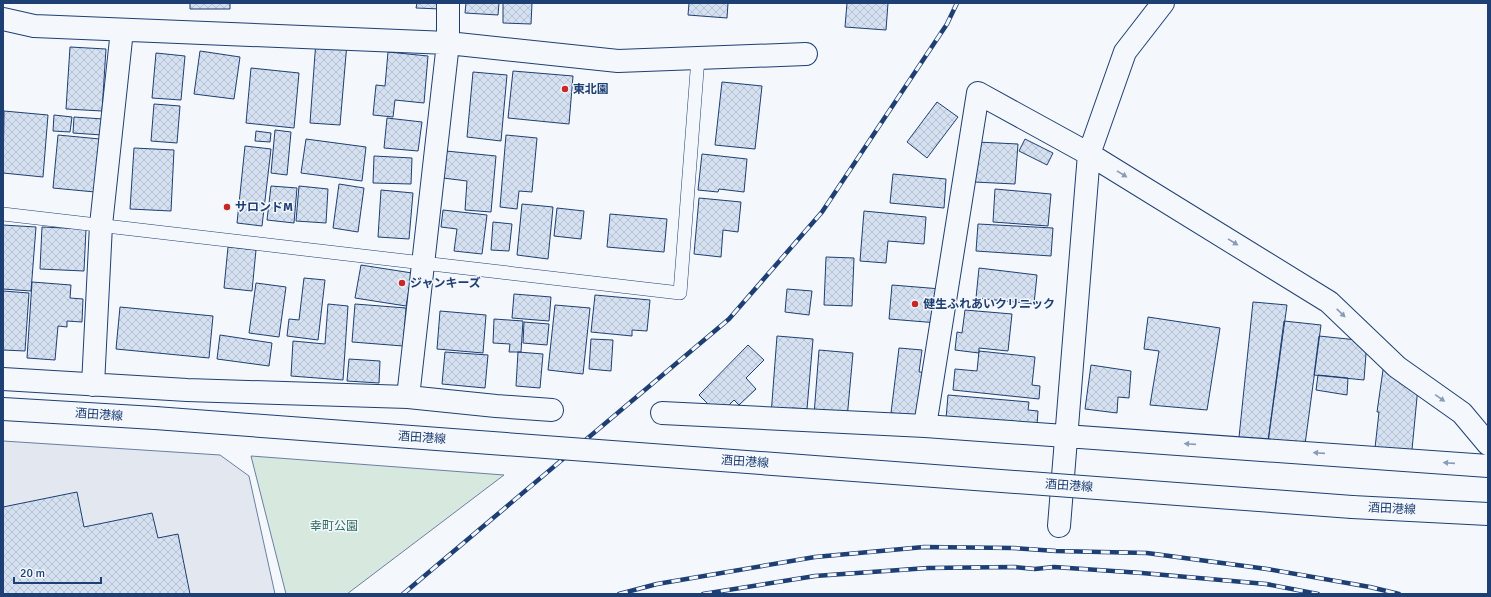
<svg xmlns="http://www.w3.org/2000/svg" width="1491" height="597" font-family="Signika,'Noto Sans JP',sans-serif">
  <defs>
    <pattern id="building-cross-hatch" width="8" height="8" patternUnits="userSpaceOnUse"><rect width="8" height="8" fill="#d5e0f0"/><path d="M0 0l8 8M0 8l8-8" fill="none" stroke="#b6c1d1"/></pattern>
  </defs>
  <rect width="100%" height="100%" fill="#f4f7fb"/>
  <path fill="#d7e8df" stroke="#687fa3" d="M251,456L504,475L347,594H286Z"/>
  <path fill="#e3e8f0" stroke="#687fa3" d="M3,441L220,455L249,476L275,594H3Z"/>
  <path fill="url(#building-cross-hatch)" stroke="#1d3f73" d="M190,3H230V9H190Z
    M417,3H441V9L416,8Z
    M466,3H499L498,15L465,13Z
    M503,3H532L531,24L503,23Z
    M689,3H728L727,18L688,15Z
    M847,3H888L886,30L845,27Z
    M316,40L347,43L340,125L310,123Z
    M70,47L106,49L102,111L66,109Z
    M200,51L240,57L234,99L194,94Z
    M388,52L428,56L424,103L395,100L393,117L373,115L376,85L385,86Z
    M156,53L185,56L181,100L152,98Z
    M251,68L299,73L294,128L246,123Z
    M513,71L573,76L569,124L508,118Z
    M473,72L507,75L501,141L467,137Z
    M722,82L762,86L755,149L715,145Z
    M937,102L958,117L927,158L907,142Z
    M154,104L180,106L177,143L151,141Z
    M4,111L48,115L43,177L3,173Z
    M54,115L72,117L70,132L53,131Z
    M74,117L103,119L102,135L73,133Z
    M387,118L422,122L418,151L384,148Z
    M275,130L291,132L287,175L271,173Z
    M256,131L271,133L270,142L255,141Z
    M58,135L100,139L95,192L53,188Z
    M506,135L537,138L532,192L519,191L517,209L500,207Z
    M306,139L366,147L362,181L301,173Z
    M1025,139L1053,153L1047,165L1019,151Z
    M977,142L1018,144L1015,184L974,182Z
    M245,146L271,149L262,226L237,223Z
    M134,148L174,150L171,211L130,209Z
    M446,151L496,156L491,212L465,210L467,181L443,178Z
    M702,154L747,159L744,192L719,189L718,192L698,190Z
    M374,156L412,158L411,184L373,183Z
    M893,174L946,179L944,208L890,203Z
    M339,184L364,188L358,232L333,228Z
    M271,186L297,188L294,223L267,220Z
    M299,186L328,189L326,223L296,221Z
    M995,189L1051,194L1048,226L993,222Z
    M381,190L413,193L409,239L378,237Z
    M699,198L741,202L738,232L723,230L721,257L694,254Z
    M522,204L553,207L548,259L517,255Z
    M557,208L584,211L581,239L554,236Z
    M443,210L487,215L482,254L454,251L457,229L441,227Z
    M864,211L926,217L924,244L888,241L886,263L860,261Z
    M610,214L667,219L664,252L607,247Z
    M493,222L512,224L509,251L491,250Z
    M978,224L1053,228L1051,256L976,251Z
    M3,225L36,227L31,291L3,289Z
    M42,227L86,229L84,271L40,269Z
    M228,247L256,250L252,291L224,288Z
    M826,257L854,258L852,306L824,305Z
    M361,265L412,273L406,306L355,298Z
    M979,268L1037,275L1034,304L976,298Z
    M304,278L325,280L318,340L287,336L289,319L299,320Z
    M32,282L71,285L70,298L83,299L82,322L67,321V327L58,326L55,360L27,358Z
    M256,283L286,287L279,337L249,333Z
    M892,285L941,289L938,323L889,319Z
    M787,289L812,291L809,315L785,312Z
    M3,291L29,293L25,351L3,350Z
    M514,294L551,297L549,321L512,318Z
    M595,295L650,300L647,331L632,330V336L591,332Z
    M1253,302L1287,305L1267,449L1238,447Z
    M328,304L348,306L343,380L291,376L293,341L325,344Z
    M355,304L406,308L403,346L352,342Z
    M555,305L590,308L583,374L548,370Z
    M120,307L213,316L209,358L116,349Z
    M965,310L1012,314L1008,351L979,348V353L955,350L957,332L962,333Z
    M440,311L486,315L483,353L437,349Z
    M1148,317L1220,328L1207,410L1150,405L1159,351L1144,349Z
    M494,319L523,321L521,352H509L510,344L493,343Z
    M1284,321L1321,325L1304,452L1267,449Z
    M524,322L549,324L547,345L523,343Z
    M220,335L272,343L269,366L217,359Z
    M777,336L813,339L807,409L792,408V416L771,415Z
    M1319,336L1367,341L1364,380L1314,375Z
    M591,339L613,340L611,371L589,369Z
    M748,345L764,360L746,378L756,389L739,405L734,400L719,415L699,395Z
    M899,348L922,350L919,372L930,373L925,416L891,413Z
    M819,350L853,353L847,419L814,415Z
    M979,351L1035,357L1032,385L1040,386L1039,399L953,390L955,369L977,371Z
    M445,352L488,355L485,388L442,384Z
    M518,352L543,354L540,388L516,386Z
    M349,359L380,361L379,383L347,381Z
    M1384,363L1418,387L1411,460L1374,457L1379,412H1377Z
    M1091,365L1131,371L1129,398L1118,397L1117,413L1085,409Z
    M1318,375L1348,378L1347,395L1316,390Z
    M948,395L1029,402L1028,410L1038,411L1036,440L946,419Z
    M77,492L84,527L152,513L158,538L178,534L190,594H3V507Z"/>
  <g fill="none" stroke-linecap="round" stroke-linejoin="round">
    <g stroke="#1d3f73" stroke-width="14">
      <path id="service" d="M3,214L680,293L698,58"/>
    </g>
    <g stroke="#1d3f73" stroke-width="24">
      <path id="minor" d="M3,19L34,26L448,43L618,61L806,54
        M3,379L187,390L408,397L496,406L552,410
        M93,385L101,225L122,30
        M408,397L448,43V3
        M662,413L925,426L1488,466
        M925,426L978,93L1089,154L1329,302L1397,367L1462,413L1488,444
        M1059,526L1089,154L1125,52L1163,3"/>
    </g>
    <g stroke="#1d3f73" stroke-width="24">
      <path id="primary" d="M3,409L155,418
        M1352,507L1488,514"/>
    </g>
    <use href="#service" stroke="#f4f7fb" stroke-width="13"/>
    <use href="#minor" stroke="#f4f7fb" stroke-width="22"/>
    <use href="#primary" stroke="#f4f7fb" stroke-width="22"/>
    <g stroke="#1d3f73" stroke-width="4.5">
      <path id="rail" d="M403,594L729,319L822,212L947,24L957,3
        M619,594L657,584L815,557L924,547L1013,548L1056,551L1147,553L1267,569L1370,587L1399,594
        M703,594L815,576L928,568L1014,567L1035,569L1054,567L1142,573L1266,584L1318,594"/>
    </g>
    <use href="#rail" stroke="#f4f7fb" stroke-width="3" stroke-dasharray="9" stroke-linecap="butt"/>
    <g stroke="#1d3f73" stroke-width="24" stroke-linecap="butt">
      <path id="primary-bridge" d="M155,418L1352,507"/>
    </g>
    <use href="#primary-bridge" stroke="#f4f7fb" stroke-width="22"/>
  </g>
  <defs><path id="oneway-solid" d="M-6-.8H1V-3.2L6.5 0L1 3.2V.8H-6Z"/></defs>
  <g fill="#889bb7">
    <use href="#oneway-solid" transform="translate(1122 174) rotate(32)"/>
    <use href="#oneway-solid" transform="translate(1233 242) rotate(32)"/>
    <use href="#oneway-solid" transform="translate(1341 313) rotate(44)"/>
    <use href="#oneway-solid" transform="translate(1440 398) rotate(35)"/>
    <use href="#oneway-solid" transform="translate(1190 444) rotate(-176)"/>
    <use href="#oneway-solid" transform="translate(1319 453) rotate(-176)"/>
    <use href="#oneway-solid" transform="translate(1449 463) rotate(-176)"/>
  </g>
  <g fill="#c62828" stroke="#f4f7fb" stroke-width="1.5">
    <circle cx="565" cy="89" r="4"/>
    <circle cx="227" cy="207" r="4"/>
    <circle cx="402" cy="283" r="4"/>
    <circle cx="915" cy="304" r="4"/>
  </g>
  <g text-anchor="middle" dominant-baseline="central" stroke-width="3" stroke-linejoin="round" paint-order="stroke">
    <g font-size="12" font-weight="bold" fill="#1d3f73" stroke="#f4f7fb" text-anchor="start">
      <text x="573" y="89">東北園</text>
      <text x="235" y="207">サロンドM</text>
      <text x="410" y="283">ジャンキーズ</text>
      <text x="923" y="304">健生ふれあいクリニック</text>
    </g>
    <g font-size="12" fill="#1d3f73" stroke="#f4f7fb">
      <text transform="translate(99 415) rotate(4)">酒田港線</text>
      <text transform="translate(422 438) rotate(4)">酒田港線</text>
      <text transform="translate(745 462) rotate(4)">酒田港線</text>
      <text transform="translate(1069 486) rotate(4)">酒田港線</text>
      <text transform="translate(1392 509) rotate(3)">酒田港線</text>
    </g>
    <g font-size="12" fill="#2c6c60" stroke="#f4f7fb">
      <text x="334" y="526">幸町公園</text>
    </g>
  </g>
  <rect width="1491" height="597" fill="none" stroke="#1d3f73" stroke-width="8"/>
  <path d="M14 577v6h87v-6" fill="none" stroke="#1d3f73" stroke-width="2"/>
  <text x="20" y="577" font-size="12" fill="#1d3f73" stroke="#f4f7fb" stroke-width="3" paint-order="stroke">20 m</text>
</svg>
